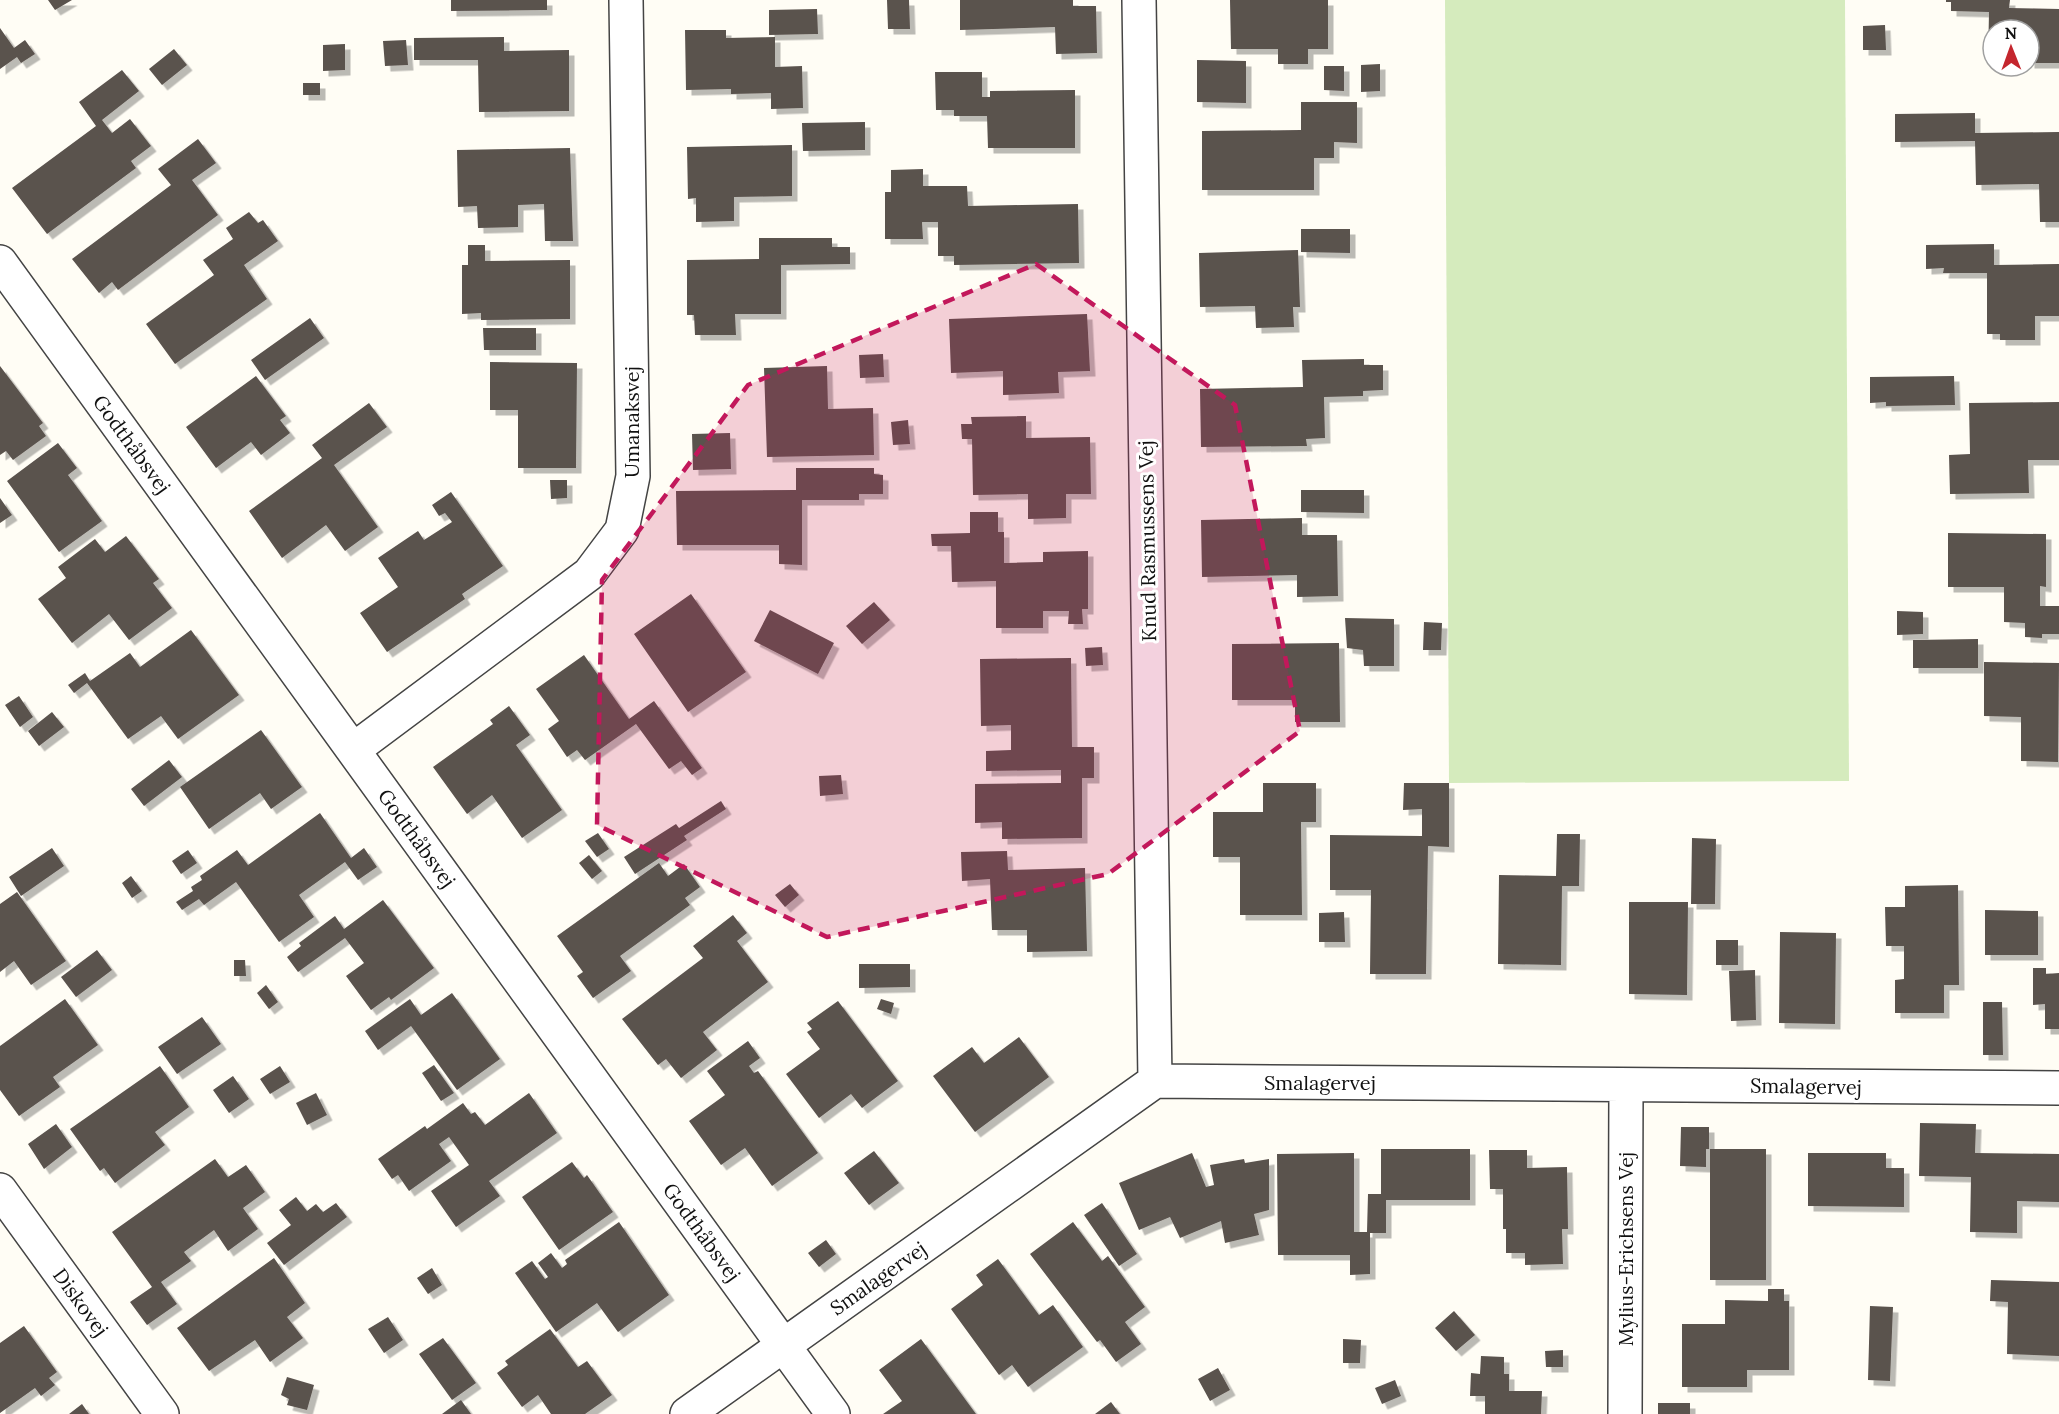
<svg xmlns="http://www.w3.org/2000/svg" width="2059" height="1414" font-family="Lora,serif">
  <defs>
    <filter id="shadow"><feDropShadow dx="5.5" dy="5.5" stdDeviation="0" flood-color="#0004"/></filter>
  </defs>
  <rect width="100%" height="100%" fill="#fffdf5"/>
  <path fill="#d5ebbd" d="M1445,0H1845L1849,781L1449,783Z"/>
  <path fill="#5a524d" filter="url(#shadow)" d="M48,0H72L55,10Z
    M451,0H547V10L451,11Z
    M887,0H909L910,29H888Z
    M960,0H1073V6H1096L1097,53L1056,54L1055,27L960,30Z
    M1230,0H1328V49H1308V64H1278V49H1231Z
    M1946,0H2010L2009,8L2059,9V63H2029V30H1993V62H1988L1989,12L1951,11V2H1946Z
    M817,9L818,34L769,35V10Z
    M1885,25L1886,50H1863V26Z
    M0,28L14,48L25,40L35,54L21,63L17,57L0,69Z
    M685,30H726V38L775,37V67L802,66L803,108L771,109V93L731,94V89L686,90Z
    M504,37V51L569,50V111L479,112L478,60H414V38Z
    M406,40L408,65L385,66L383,41Z
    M345,44V70L323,71V45Z
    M174,49L187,65L162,85L149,69Z
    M1197,60L1246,61V103L1197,102Z
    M1380,64V91L1361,92V65Z
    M1324,66H1344V91L1324,90Z
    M122,70L139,91L102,120L112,133L130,119L151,146L131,161L136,168L47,234L12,188L96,126L79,102Z
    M935,72H982V97H990V91L1075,90V148H988L987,116H954V110H936Z
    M303,83H320V95H303Z
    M1301,102H1357V143L1334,142V158H1314V190H1202V131L1301,130Z
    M1975,113V133L2059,132V222H2040L2039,184L1976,185L1975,141L1895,142V114Z
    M865,122V150L803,151L802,123Z
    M198,139L216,163L192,180L218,215L118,290L112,282L99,293L72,259L171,185L158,169Z
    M792,145V196L734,197V221L696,222V198L688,199L687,147Z
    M570,148L573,241H545L544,204L518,205V227L478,228L477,206L458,207L457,150Z
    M923,169V186H967L968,206L1078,204L1079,263L954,265V256H938V222H922L923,239H885V192H891V170Z
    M249,212L258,223L263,220L278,241L244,265L267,299L175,364L146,324L214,275L203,260L233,239L226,228Z
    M1301,229H1350V253L1301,252Z
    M759,238H832V247H850V264L781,265V314H735L736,335H695L694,315H687V260L759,259Z
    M1994,244V265L2059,264V316H2035V340H2000V334H1987V273H1943L1944,268L1926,269V245Z
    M468,245H485V261L570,260V319L481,320V313L462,314V265H468Z
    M1298,250L1300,307H1293L1294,327L1256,328L1255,306L1200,307L1199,253Z
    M1087,314L1090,371L1058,372L1059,393L1003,395V371L951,373L949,319Z
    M310,318L324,338L265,380L251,360Z
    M483,328H536V350H484Z
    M883,354L884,377L860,378L859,355Z
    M1364,359V365H1383V390L1363,391V396L1324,397L1325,438L1306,439L1307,446L1201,447L1200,389L1303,387L1302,360Z
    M490,362L577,363L576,468H518V410H490Z
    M0,366L43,423L39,426L46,436L13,460L6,451L0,455Z
    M827,366L828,409L873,408L874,455L767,457L764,368Z
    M256,376L286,416L280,420L290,433L261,455L251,442L216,468L186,427Z
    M1954,376L1955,405L1886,406V402L1870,403V377Z
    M2059,402V460H2028L2029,493L1950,494L1949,455L1970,454L1969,403Z
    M369,403L387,427L334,465L378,527L345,551L326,525L282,558L249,511L322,458L312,445Z
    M1026,416V438L1090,437L1091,494H1066V518L1028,519V494L973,495L972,439H962L961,424H972L971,417Z
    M908,420L910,444L893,445L891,422Z
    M730,433L731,469L693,470L692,434Z
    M58,443L77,468L68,475L102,521L59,552L7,481Z
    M796,468H874V474L883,475V494H859V500H802V565L779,564V545H677L676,491L796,490Z
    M550,480H567V498L551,499Z
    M1301,490H1364V513L1301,512Z
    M451,492L503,566L462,594L465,599L387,652L360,613L398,587L378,558L418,531L424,540L452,522L445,513L439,516L432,505Z
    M0,498L12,515L0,523Z
    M970,512H998V532H1004V563L1043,562V552L1088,551V609H1082L1083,624H1068L1069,611H1043V628H996V581L952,582L951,546H932L931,534L970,533Z
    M1302,518V535H1337L1338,596L1297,597V575L1202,577L1201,520Z
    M1948,533L2046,534V587L2040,586V606H2059V634H2042V638L2025,637V623L2004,622V587H1948Z
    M126,536L159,579L153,583L172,608L129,640L109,614L72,643L38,599L66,578L58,567L95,539L105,552Z
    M691,594L746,672L688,712L634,634Z
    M874,602L890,620L862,644L846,626Z
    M770,610L834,643L818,674L754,641Z
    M1897,611L1923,612V634L1897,635Z
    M1345,618L1394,619V666H1364L1363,650L1347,648Z
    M1424,622L1442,623L1441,650H1423Z
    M191,630L239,695L178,739L161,716L128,739L87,683L74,693L68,685L85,673L90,681L130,653L140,667Z
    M1978,639V668H1913V640Z
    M1339,643L1340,722H1295V700H1232V644Z
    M1102,647L1103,665L1086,666L1085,648Z
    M584,655L629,719L654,701L702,768L692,775L681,761L669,769L636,724L585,760L577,750L567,757L548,729L559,721L536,689Z
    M1071,658L1072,747H1094V778H1082V838L1002,839V822L975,823V784L1061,783V770L986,771V751L1011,750V725L981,726L980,659Z
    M1984,662L2059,663L2058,762L2021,761V717L1984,716Z
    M19,696L33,717L20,727L5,705Z
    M509,706L530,735L516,745L562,810L522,838L492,795L467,814L433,767L493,724L490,720Z
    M52,712L64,727L39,746L28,731Z
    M261,730L302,787L271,809L260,793L209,829L180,787Z
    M169,760L182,777L144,806L131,789Z
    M841,775L843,794L820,796L819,776Z
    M1263,783H1316V822H1301L1302,915H1240V857H1213V812H1263Z
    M1404,783H1449V847L1428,846L1426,974H1370L1371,890H1330V835L1422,836V809L1403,810Z
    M721,801L726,809L684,836L687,840L635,874L624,857L676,824L679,828Z
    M320,813L351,858L364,848L377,867L358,880L345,862L299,895L314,917L279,942L236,882L204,905L199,899L182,910L176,902L193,891L191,887L202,880L200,876L237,850L248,865Z
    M598,833L609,849L597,857L585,841Z
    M1557,834H1580L1579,886H1562L1561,965L1498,964L1499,875L1556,876Z
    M1692,838L1716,839L1715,904H1691Z
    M52,848L64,866L21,896L9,877Z
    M188,850L197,863L181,874L172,861Z
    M1007,851L1008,870L1085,868L1087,951L1027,952V930H992L990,879L962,881L961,852Z
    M589,855L602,871L592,879L579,863Z
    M659,863L668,876L684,864L700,887L685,898L690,905L620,956L631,971L593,998L577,976L583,972L557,936Z
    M131,876L142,891L132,898L122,883Z
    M790,884L799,895L785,907L775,895Z
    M1958,885L1959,985H1944V1013H1895V980L1904,979V946H1886L1885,907H1905V886Z
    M17,892L66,961L31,985L14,961L0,972V904Z
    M383,900L434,968L391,1000L389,997L371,1010L346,976L364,963L345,938L298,972L287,957L301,946L299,943L335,916L344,929Z
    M1629,902H1688L1687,995L1629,994Z
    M1985,910L2038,911V955H1985Z
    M1344,912L1345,942H1319V913Z
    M733,915L747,933L737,941L768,982L703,1032L717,1050L681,1078L666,1059L658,1065L622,1019L703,958L693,946Z
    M1780,932L1836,933L1835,1024L1779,1023Z
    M1716,940H1738V965H1716Z
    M97,950L112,970L76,997L61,977Z
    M234,960H245L246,976H234Z
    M859,964H910V987L859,988Z
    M2033,968H2046V974L2059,973V1029H2045V1004L2033,1005Z
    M1755,970L1756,1020L1731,1021L1729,971Z
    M266,985L278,1002L269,1009L257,993Z
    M452,993L500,1059L457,1090L411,1026L378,1050L365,1031L410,999L421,1015Z
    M65,999L98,1045L53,1077L60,1087L19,1116L0,1090V1046Z
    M881,999L894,1003L891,1014L877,1009Z
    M838,1001L898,1081L862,1108L851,1094L819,1118L786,1074L820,1049L807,1032L812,1029L807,1023Z
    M1983,1002H2002L2003,1055H1983Z
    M202,1017L221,1044L177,1074L158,1047Z
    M1019,1037L1049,1077L975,1132L933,1076L972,1047L984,1063Z
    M748,1041L760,1058L749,1066L754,1073L758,1071L818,1153L772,1186L745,1148L721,1165L689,1121L725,1095L707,1071Z
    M434,1065L454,1093L441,1101L422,1073Z
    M160,1066L189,1107L155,1132L165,1145L115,1183L104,1168L100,1171L70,1129Z
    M280,1066L290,1082L270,1094L260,1079Z
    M233,1076L249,1099L229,1113L213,1090Z
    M316,1093L327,1115L307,1125L296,1103Z
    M529,1093L557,1133L489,1181L500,1196L456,1227L431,1191L469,1165L449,1137L439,1144L451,1161L409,1191L398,1175L392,1179L378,1159L425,1126L427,1129L463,1103L471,1114L475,1112L485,1125Z
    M1920,1123L1976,1124L1975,1153L2059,1154V1202L2017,1201V1233L1970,1232L1971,1177L1919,1176Z
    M56,1124L72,1147L44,1169L28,1144Z
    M1681,1127H1709V1149H1706V1167L1680,1166Z
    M1381,1149H1470V1200H1386V1233H1370V1274L1350,1275V1255H1278L1277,1154L1354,1153V1232H1367L1368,1194H1381Z
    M1710,1149H1766V1280H1710Z
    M1489,1150H1527V1168L1567,1167L1568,1229H1562L1563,1264L1525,1265V1253H1506V1229H1503V1189H1490Z
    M874,1151L899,1183L869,1205L844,1173Z
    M1192,1153L1206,1187L1214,1185L1210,1165L1244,1159L1245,1163L1269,1159V1210L1254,1214L1259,1235L1225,1243L1221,1221L1180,1238L1170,1217L1139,1230L1119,1183Z
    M1808,1153H1886V1168H1904V1207L1808,1206Z
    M215,1159L228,1177L246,1165L265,1192L243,1208L258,1229L228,1251L214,1230L184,1252L191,1261L161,1282L177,1304L147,1325L130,1302L152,1287L112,1232Z
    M572,1162L584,1178L587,1175L613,1212L559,1250L522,1197Z
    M296,1197L307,1211L316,1204L323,1212L336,1203L347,1217L284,1265L267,1243L291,1225L279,1210Z
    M1102,1203L1137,1254L1119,1266L1084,1215Z
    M619,1222L669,1295L618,1332L597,1303L556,1332L515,1273L532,1261L545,1279L548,1277L538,1263L551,1253L562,1268L567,1264L565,1260Z
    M1073,1222L1102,1261L1108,1256L1145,1307L1125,1322L1141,1344L1116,1362L1100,1340L1097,1342L1030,1254Z
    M826,1240L836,1254L819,1267L808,1253Z
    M274,1258L305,1303L287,1317L303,1338L270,1362L255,1340L209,1371L177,1328Z
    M998,1259L1039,1315L1053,1305L1083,1347L1028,1387L1012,1365L999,1375L951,1309L983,1285L976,1275Z
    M432,1268L442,1285L428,1294L417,1278Z
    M1991,1280L2059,1282V1356L2007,1354L2008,1302L1990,1301Z
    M1768,1289H1784V1301H1789V1370H1747V1387H1682V1324H1725V1300L1768,1301Z
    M1870,1306L1893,1307L1890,1381L1868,1380Z
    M1454,1311L1475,1335L1456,1351L1435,1328Z
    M388,1317L403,1340L384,1353L368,1329Z
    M24,1326L57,1372L49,1378L55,1385L41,1396L35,1388L0,1413V1343Z
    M550,1329L578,1367L587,1361L612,1395L585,1414H551L538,1395L522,1407L497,1373L508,1365L505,1361Z
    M443,1338L476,1383L452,1400L419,1354Z
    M921,1339L976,1414H883L902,1401L879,1370Z
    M1343,1339L1361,1340L1360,1363H1343Z
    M1563,1350V1367H1546L1545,1351Z
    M1481,1356L1504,1357V1374H1509V1391H1542L1541,1414H1485V1396H1470L1471,1373L1480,1374Z
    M1218,1368L1230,1390L1210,1401L1198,1379Z
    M287,1377L314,1385L307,1410L287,1405L289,1399L281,1395Z
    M1395,1380L1401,1396L1382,1404L1375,1388Z
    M461,1400L471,1414H442Z
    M1111,1402L1120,1414H1095Z
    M1658,1403H1690V1414H1658Z
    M82,1404L89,1414H69Z"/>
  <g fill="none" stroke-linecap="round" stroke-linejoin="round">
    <g stroke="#444" stroke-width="36">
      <path id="street" d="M1139,0L1155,1081
        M0,262L833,1414
        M353,750L589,574L622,530L633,476L626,0
        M0,1190L162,1414
        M687,1414L1155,1081L2059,1088
        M1625,1414L1626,1085"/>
    </g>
    <use href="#street" stroke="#fff" stroke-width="33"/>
  </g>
  <path fill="#c2185b" fill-opacity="0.2" stroke="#c2185b" stroke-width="4.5" stroke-dasharray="12 8" stroke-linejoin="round" d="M1036,264L1235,405L1300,731L1108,874L827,937L597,825L602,580L748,385Z"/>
  <g text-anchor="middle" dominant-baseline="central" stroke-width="6" stroke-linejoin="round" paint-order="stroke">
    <g font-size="20" fill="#111" stroke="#fff">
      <text transform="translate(631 422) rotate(-90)">Umanaksvej</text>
      <text transform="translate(132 444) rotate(54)">Godthåbsvej</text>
      <text transform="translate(1147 541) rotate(-91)">Knud Rasmussens Vej</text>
      <text transform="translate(417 838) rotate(54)">Godthåbsvej</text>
      <text x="1320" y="1082">Smalagervej</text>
      <text transform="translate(1806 1086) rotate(1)">Smalagervej</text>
      <text transform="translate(702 1232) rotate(54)">Godthåbsvej</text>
      <text transform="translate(1625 1249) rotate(-90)">Mylius-Erichsens Vej</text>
      <text transform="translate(878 1278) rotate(-35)">Smalagervej</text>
      <text transform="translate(81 1302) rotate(54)">Diskovej</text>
    </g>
  </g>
  <g transform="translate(2011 48) rotate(359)"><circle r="28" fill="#ffffff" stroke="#a0a0a0" stroke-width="1.5"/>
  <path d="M0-4.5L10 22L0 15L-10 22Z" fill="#c4262e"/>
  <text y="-9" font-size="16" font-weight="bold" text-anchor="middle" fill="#111111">N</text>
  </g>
</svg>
